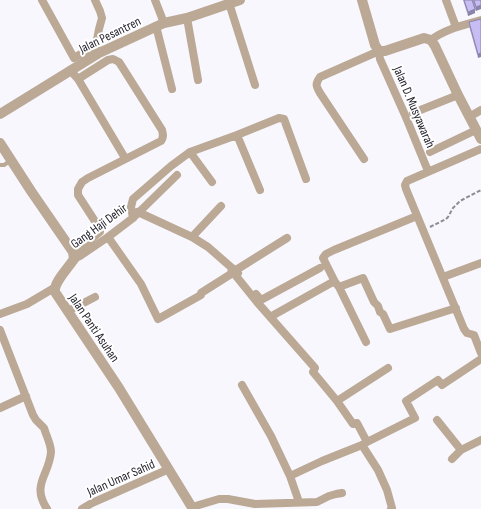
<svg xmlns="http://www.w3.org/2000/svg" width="481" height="509" font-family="'Sofia Sans Condensed',sans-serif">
  <rect width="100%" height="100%" fill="#f8f7fd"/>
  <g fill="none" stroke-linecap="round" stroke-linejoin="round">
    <path stroke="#8c8b94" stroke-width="2" stroke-dasharray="4 2" stroke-linecap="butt" d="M430,227L446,219L448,217L453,208L460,201L481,190"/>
    <path stroke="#bba996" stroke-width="4" d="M0,165H4L10,161"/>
    <path stroke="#bba996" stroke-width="8" d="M42,0L74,58L96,45
      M95,0L100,11L102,18L99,29L96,45L97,49
      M155,0L164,23
      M446,0L456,27
      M229,3L255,85
      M187,18L198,80
      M156,26L172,89
      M431,40C445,29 464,25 481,20
      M70,70L78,79L125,158
      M413,113L458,95
      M469,117L481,110
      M237,135L260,190
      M481,149L407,181L405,185L406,189L464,329L467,333L474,335L481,353
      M190,152L212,182
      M430,152L476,130
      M364,159L320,93C316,86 315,84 320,77L379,51L380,59L405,115L428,171
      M138,212L192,237L208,247L232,268L234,269L238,273
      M133,218L131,207L133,199L171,166L190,152L237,135L279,118L284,119L306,179
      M108,237L141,284L158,319L201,295V293L231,274L232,268
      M192,237L221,206
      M73,252L80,248L100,232V229L78,195V189L82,182L88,178L161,141C164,137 163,134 162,130L119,62L113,59L108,60L78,79
      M74,259L80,256L108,237L133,218L177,175
      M236,270L287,238
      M232,271L257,302L315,368L313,372L337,401L353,424L357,423L367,442L415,418L406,401L438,380L442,385L481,359
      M443,277L481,263
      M339,287L363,278L374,302L378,306L380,312L383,314L390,329L456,308
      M256,294L261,300L320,268
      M68,311L95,297
      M0,314L27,304L54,288
      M270,317L331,283L335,282
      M0,330L33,415L36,420L44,428L45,431C47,437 51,445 51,452C49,476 31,484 47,509
      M366,342L339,287L335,282L323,258L326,254L334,250L417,216
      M242,385L271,436L290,476L299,502
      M337,401L388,368
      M0,408L26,396
      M437,420L461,450
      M362,445L378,470L387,490L392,508L391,509
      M452,459L461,450L481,440
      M290,476L322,461L362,445L367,442
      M192,507L219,499H228L255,504L317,502L329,496L336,494L342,493
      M82,509L92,503L169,469"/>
    <path stroke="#bba996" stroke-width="10" d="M362,0L375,45L379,51H385L424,38L431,40L435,46L458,95L481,139
      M0,114L99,53L164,23L187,18L240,0
      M0,143L31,191L73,252L74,259C69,267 53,283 55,292L119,388L193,509"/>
  </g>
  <path fill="#aba2d1" d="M463,0H481L476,11L475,10V13L468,16Z
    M481,19L478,58L469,26V22Z"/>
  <path fill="#8b84aa" d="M481,5V9L476,11V7Z
    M475,9V13L468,16V12Z
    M481,53V57L478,58V54Z"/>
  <path fill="#c7bcf3" stroke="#8b84aa" d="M464,0H472L475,9L468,12Z
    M474,0H481V5L476,7Z
    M481,19V53L478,54L469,22Z"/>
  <g text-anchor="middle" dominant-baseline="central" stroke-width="4" stroke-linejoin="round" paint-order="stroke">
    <g font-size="13" fill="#25232e" stroke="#fff">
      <text transform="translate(110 35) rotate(-26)">Jalan Pesantren</text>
      <text transform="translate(414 107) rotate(67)">Jalan D. Musyawarah</text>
      <text transform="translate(99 226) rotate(-36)">Gang Haji Dehir</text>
      <text transform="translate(94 328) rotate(56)">Jalan Panti Asuhan</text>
      <text transform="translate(121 478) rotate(-24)">Jalan Umar Sahid</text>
    </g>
  </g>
</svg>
